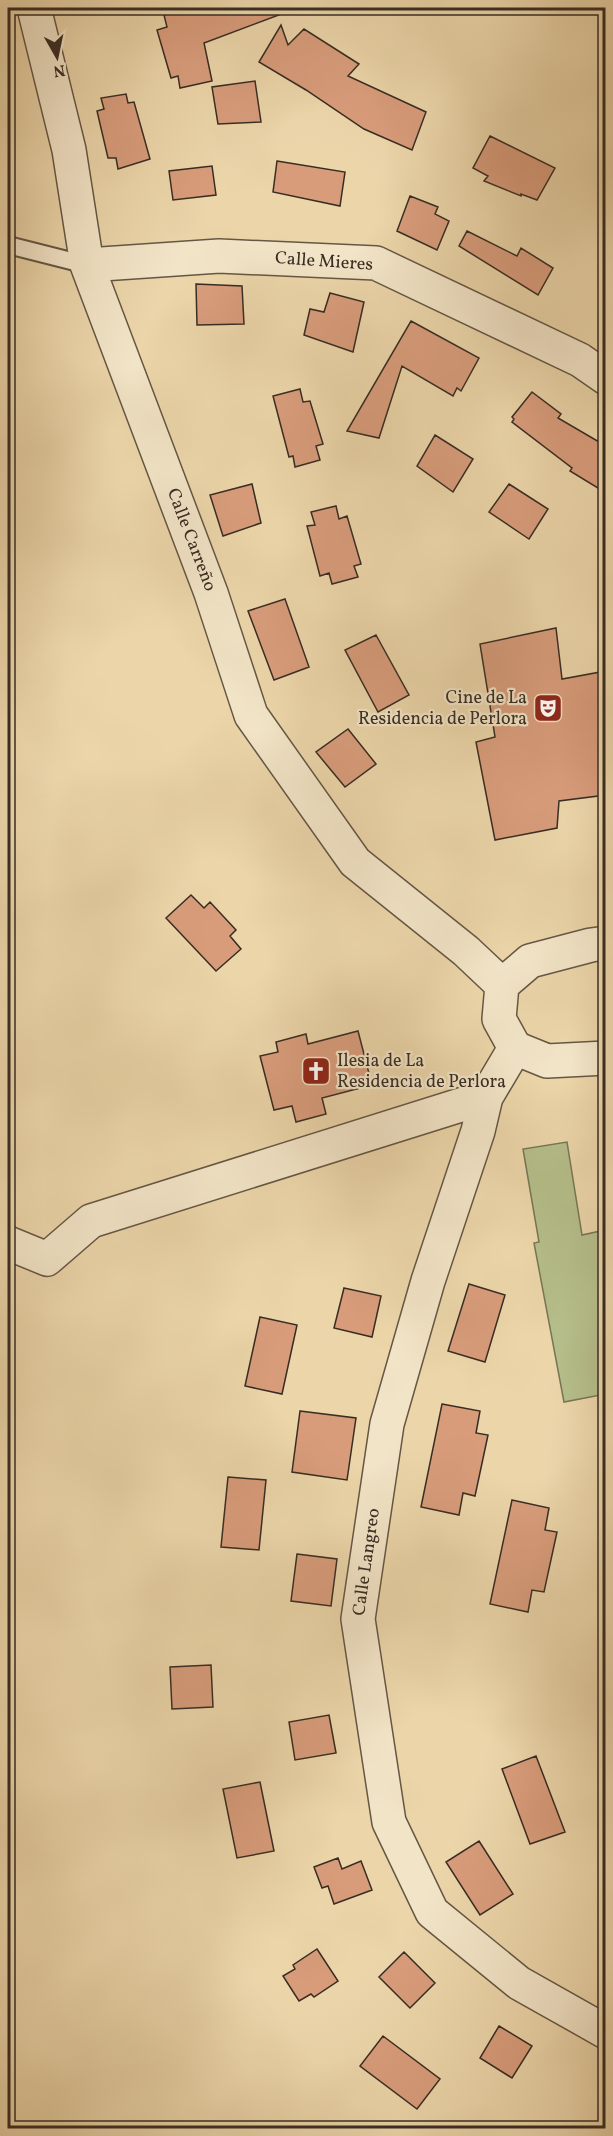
<svg xmlns="http://www.w3.org/2000/svg" width="613" height="2136" font-family="Vollkorn,serif">
  <rect width="100%" height="100%" fill="#ebd5a9"/>
  <filter id="stains"><feTurbulence type="fractalNoise" baseFrequency=".00333" numOctaves="4"/><feColorMatrix values="0 0 0 0 .2 0 0 0 0 .09 0 0 0 0 .02 0 0 0 .5 -.17"/></filter>
  <radialGradient id="worn" r=".72"><stop offset=".6" stop-color="#630" stop-opacity="0"/><stop offset="1" stop-color="#630" stop-opacity=".3"/></radialGradient>
  <path fill="#b5be8a" stroke="#767656" stroke-width="1.5" d="M567,1142L582,1235L605,1230L606,1394L564,1402L534,1243L539,1242L523,1149Z"/>
  <path fill="#d89c7b" stroke="#382d23" stroke-width="1.5" d="M197,8H291L292,10L204,43L212,81L180,88L178,76L171,78L157,30L167,27L164,15Z
    M281,25L288,45L304,29L359,64L348,76L426,112L412,150L364,129L306,90L259,62Z
    M255,81L261,122L218,124L212,87Z
    M126,94L128,103L134,102L150,159L118,169L116,158H108L97,111L104,109L101,98Z
    M490,136L555,168L537,200L521,194V196L484,181L488,176L473,168Z
    M277,161L345,172L340,206L273,192Z
    M212,166L216,195L173,200L169,171Z
    M410,196L438,207L435,214L449,221L437,250L397,231Z
    M467,231L517,256L521,248L553,268L538,295L459,246Z
    M196,284L242,286L244,324L197,325Z
    M330,293L364,302L353,352L304,335L310,309L324,312Z
    M411,321L479,358L461,391L457,388L453,396L402,366L379,438L347,431Z
    M300,389L303,402L310,401L323,444L316,446L320,460L295,467L293,456L289,457L273,396Z
    M532,392L561,414L558,418L606,446V493L570,471L572,468L512,422L514,419L512,417Z
    M435,435L473,459L453,492L417,466Z
    M252,484L261,523L223,536L210,495Z
    M509,484L548,509L529,539L489,512Z
    M336,506L339,519L347,516L361,564L354,566L358,577L332,584L329,573L320,576L307,526L315,525L311,512Z
    M285,599L309,667L274,680L248,611Z
    M556,628L562,679L606,671V795L559,801L557,828L495,840L476,742L495,737L480,644Z
    M376,635L409,695L378,712L345,650Z
    M348,729L376,764L345,787L316,752Z
    M191,895L204,908L210,902L236,930L230,936L241,949L216,971L166,918Z
    M358,1031L372,1085L322,1098L326,1114L296,1122L292,1106L274,1110L260,1056L278,1052L276,1042L306,1034L308,1044Z
    M469,1284L505,1295L485,1362L448,1351Z
    M344,1288L381,1296L372,1337L334,1328Z
    M260,1317L297,1325L282,1394L245,1386Z
    M442,1404L480,1411L476,1433L488,1435L475,1496L463,1493L459,1515L421,1507Z
    M300,1411L356,1418L347,1480L292,1472Z
    M228,1477L266,1480L259,1550L221,1547Z
    M512,1500L549,1508L545,1530L557,1532L544,1592L532,1590L528,1612L490,1604Z
    M297,1554L337,1559L331,1606L291,1601Z
    M211,1665L213,1707L172,1709L170,1667Z
    M329,1715L336,1753L295,1760L289,1722Z
    M536,1756L565,1832L530,1844L502,1769Z
    M260,1782L274,1851L237,1858L223,1789Z
    M479,1841L513,1894L480,1915L446,1862Z
    M338,1858L342,1869L361,1861L372,1890L334,1904L328,1886L322,1888L314,1867Z
    M317,1949L338,1981L314,1997L311,1994L299,2001L283,1976L295,1969L293,1965Z
    M404,1952L435,1983L410,2008L379,1977Z
    M499,2026L532,2046L512,2078L480,2058Z
    M383,2036L440,2079L417,2109L360,2066Z"/>
  <g fill="none" stroke-linecap="round" stroke-linejoin="round">
    <g stroke="#655744" stroke-width="20">
      <path id="lane" d="M8,245L87,265"/>
    </g>
    <g stroke="#655744" stroke-width="36">
      <path id="street" d="M34,8L69,150L87,265L211,593L251,715L355,862L466,951L502,985
        M87,265L219,256L376,263L580,360L606,378
        M606,943L591,945L530,961L502,985L499,1019L515,1048L547,1061L606,1058
        M515,1048L486,1097L478,1131L428,1281L387,1424L358,1619L389,1822L432,1912L519,1983L606,2032
        M8,1243L47,1259L91,1221L486,1097"/>
    </g>
    <use href="#lane" stroke="#f2e4c7" stroke-width="16"/>
    <use href="#street" stroke="#f2e4c7" stroke-width="33"/>
  </g>
  <defs>
    <g id="theatre-square" transform="scale(1.5)"><rect x="-9" y="-9" width="18" height="18" rx="4" fill="#8f2418" stroke="#f2e4c7"/><path d="M-5-5.5Q0-4 5-5.5V0Q5 5 0 6Q-5 5-5 0ZM-3.3-2.5H-1v1.5H-3.3ZM1-2.5H3.3v1.5H1ZM-2.8 1Q0 5.5 2.8 1Z" fill="#fff"/></g>
    <g id="church-square" transform="scale(1.5)"><rect x="-9" y="-9" width="18" height="18" rx="4" fill="#8f2418" stroke="#f2e4c7"/><path d="M-1.2-6h2.4v3.5h3.3v2.4h-3.3V6h-2.4V-.1h-3.3v-2.4h3.3Z" fill="#fff"/></g>
  </defs>
  <g fill-rule="evenodd">
    <use href="#theatre-square" x="548" y="708"/>
    <use href="#church-square" x="316" y="1071"/>
  </g>
  <g text-anchor="middle" dominant-baseline="central" stroke-width="4.5" stroke-linejoin="round" paint-order="stroke">
    <g font-size="18" fill="#382d23" stroke="#f2e4c7">
      <text transform="translate(324 262) rotate(4)">Calle Mieres</text>
      <text transform="translate(191 540) rotate(69)">Calle Carreño</text>
      <text transform="translate(367 1562) rotate(-82)">Calle Langreo</text>
    </g>
    <g font-size="18" fill="#382d23" stroke="#f2e4c7" text-anchor="end">
      <text x="527" y="698">Cine de La<tspan x="527" dy="21">Residencia de Perlora</tspan></text>
      <text x="337" y="1061" text-anchor="start">Ilesia de La<tspan x="337" dy="21">Residencia de Perlora</tspan></text>
    </g>
  </g>
  <rect width="613" height="2136" fill="none" stroke="#ebd5a9" stroke-width="30"/>
  <rect x="9" y="9" width="595" height="2118" fill="none" stroke="#382d23" stroke-width="3"/>
  <rect x="15" y="15" width="583" height="2106" fill="none" stroke="#382d23" stroke-width="1.5"/>
  <g transform="translate(57 57) rotate(171)" stroke="#f2e4c7" stroke-width="4.5" paint-order="stroke">
  <path d="M0-4.5L10 22L0 15L-10 22Z" fill="#382d23"/>
  <text y="-9" font-size="16" font-weight="bold" text-anchor="middle" fill="#382d23">N</text>
  </g>
  <rect width="100%" height="100%" filter="url(#stains)"/>
  <rect width="100%" height="100%" fill="url(#worn)"/>
</svg>
